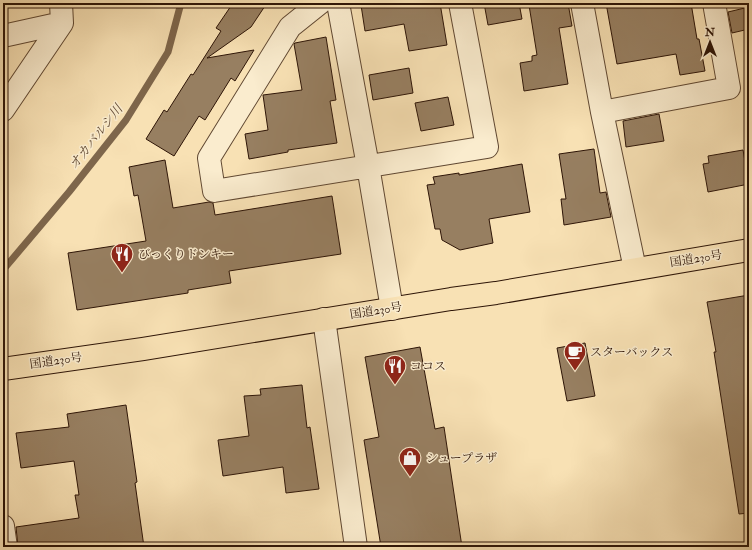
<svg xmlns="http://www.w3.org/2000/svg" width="752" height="550" font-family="'IM FELL Double Pica','Noto Serif JP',serif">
  <rect width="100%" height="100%" fill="#f8e1b4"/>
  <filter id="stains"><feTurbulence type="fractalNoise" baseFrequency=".005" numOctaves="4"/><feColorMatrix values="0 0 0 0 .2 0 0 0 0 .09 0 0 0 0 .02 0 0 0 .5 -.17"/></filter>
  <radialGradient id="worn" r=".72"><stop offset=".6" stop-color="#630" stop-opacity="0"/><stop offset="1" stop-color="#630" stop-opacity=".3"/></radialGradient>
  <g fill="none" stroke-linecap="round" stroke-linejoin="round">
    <path stroke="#7e664b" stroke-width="7" d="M3,270L69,192L126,120L168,52L181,3"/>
  </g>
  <path fill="#977f61" stroke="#2e1507" d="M233,3H267L251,27L207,58L254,50L235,81L231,78L205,120L199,116L174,156L146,139L164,110L167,112L191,74L193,75L221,31L216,28Z
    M372,3H440L447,45L409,51L404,24L365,31L361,5Z
    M484,3H519L522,19L488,25Z
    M545,3H568L572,26L559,28L568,84L524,91L520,63L532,61V56L537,55L529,5Z
    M606,3H691L697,39H699L705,71L680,75L676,54L617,64Z
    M749,7V29L732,33L728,12Z
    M326,37L336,100L330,101L337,143L288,150V152L249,159L245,134L268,130L263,95L302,90L294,44L295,43Z
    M409,68L413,93L373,100L369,75Z
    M448,97L454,125L421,131L415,103Z
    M659,114L664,141L626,147L623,121Z
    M594,149L600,193L606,192L611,217L564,225L561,199H566L559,154Z
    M743,150L749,184L708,192L703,164L709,163L708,156Z
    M165,160L173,208L209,202L213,203L215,215L332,196L341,254L229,271L231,283L188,290V293L77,310L68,253L146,241L138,195L134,196L129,167Z
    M522,164L530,212L489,219L493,243L460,250L442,240L440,229H435L427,185L435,184L433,177L459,173V175Z
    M749,295V513L739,514L714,352H716L707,302Z
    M585,343L595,396L567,401L557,348Z
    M420,347L435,429L444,427L462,547H381L364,440L379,437L365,357Z
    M302,385L307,428L310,427L319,489L286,493L283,467L223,476L218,440L249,436L244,396L261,395L260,389Z
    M126,405L137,482L135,483L144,547H18L16,527L79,518L75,495H79L74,461L21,468L16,433L69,427L67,414Z"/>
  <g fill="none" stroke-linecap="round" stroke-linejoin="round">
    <g stroke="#604832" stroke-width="24">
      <path id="minor" d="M320,3L290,27L209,158L214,191L487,147L460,3
        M338,3L368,166L392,309
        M582,3L602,112L635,269
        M3,36L62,23
        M3,110L62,23L61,3
        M602,112L729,88L714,3
        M324,319L356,547
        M3,526L6,547"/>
    </g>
    <g stroke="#2e1507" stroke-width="24">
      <path id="highway" d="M3,369L143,349L451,299L496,293L749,250"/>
    </g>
    <use href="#minor" stroke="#faecce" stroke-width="22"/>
    <use href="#highway" stroke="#f8e1b4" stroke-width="22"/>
  </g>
  <defs>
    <g id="restaurant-pin" transform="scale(1.15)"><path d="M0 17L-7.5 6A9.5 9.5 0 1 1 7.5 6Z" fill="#8f2418" stroke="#faecce"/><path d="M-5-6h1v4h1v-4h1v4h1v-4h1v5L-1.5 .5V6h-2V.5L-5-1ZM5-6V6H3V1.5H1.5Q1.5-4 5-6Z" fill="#fff"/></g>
    <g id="cafe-pin" transform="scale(1.15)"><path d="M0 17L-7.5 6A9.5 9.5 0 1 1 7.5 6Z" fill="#8f2418" stroke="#faecce"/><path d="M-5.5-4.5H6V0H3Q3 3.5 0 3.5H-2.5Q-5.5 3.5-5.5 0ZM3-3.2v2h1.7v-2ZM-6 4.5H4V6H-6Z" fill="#fff"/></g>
    <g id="shop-pin" transform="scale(1.15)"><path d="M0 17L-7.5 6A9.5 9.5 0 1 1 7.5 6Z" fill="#8f2418" stroke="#faecce"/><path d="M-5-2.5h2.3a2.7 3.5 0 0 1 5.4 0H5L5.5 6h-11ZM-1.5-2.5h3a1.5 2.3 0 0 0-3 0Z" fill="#fff"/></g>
  </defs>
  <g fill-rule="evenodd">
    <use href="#restaurant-pin" x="122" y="254"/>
    <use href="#cafe-pin" x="575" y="352"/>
    <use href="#restaurant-pin" x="395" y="366"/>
    <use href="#shop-pin" x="410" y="458"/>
  </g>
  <g text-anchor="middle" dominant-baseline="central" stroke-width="3" stroke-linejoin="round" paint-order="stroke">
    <g font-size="12" fill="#2e1507" stroke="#faecce" text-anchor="start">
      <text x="138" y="254">びっくりドンキー</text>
      <text x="590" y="352">スターバックス</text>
      <text x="410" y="366">ココス</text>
      <text x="426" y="458">シュープラザ</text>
    </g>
    <g font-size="12" fill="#2e1507" stroke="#faecce">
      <text transform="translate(696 259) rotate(-9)">国道230号</text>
      <text transform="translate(376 311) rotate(-9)">国道230号</text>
      <text transform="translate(56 361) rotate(-8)">国道230号</text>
    </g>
    <g font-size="13" font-style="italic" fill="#634b35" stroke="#faecce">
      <text transform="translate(96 137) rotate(-52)">オカバルシ川</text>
    </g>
  </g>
  <rect width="752" height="550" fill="none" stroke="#f8e1b4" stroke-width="16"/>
  <rect x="4" y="4" width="744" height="542" fill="none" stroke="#2e1507" stroke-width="2"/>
  <rect x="8" y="8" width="736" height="534" fill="none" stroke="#2e1507"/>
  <g transform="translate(710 42)" stroke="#faecce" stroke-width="3" paint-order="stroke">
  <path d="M0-3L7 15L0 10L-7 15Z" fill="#2e1507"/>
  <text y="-6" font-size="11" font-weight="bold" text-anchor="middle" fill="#2e1507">N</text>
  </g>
  <rect width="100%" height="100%" filter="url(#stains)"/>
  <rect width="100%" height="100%" fill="url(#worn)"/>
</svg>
